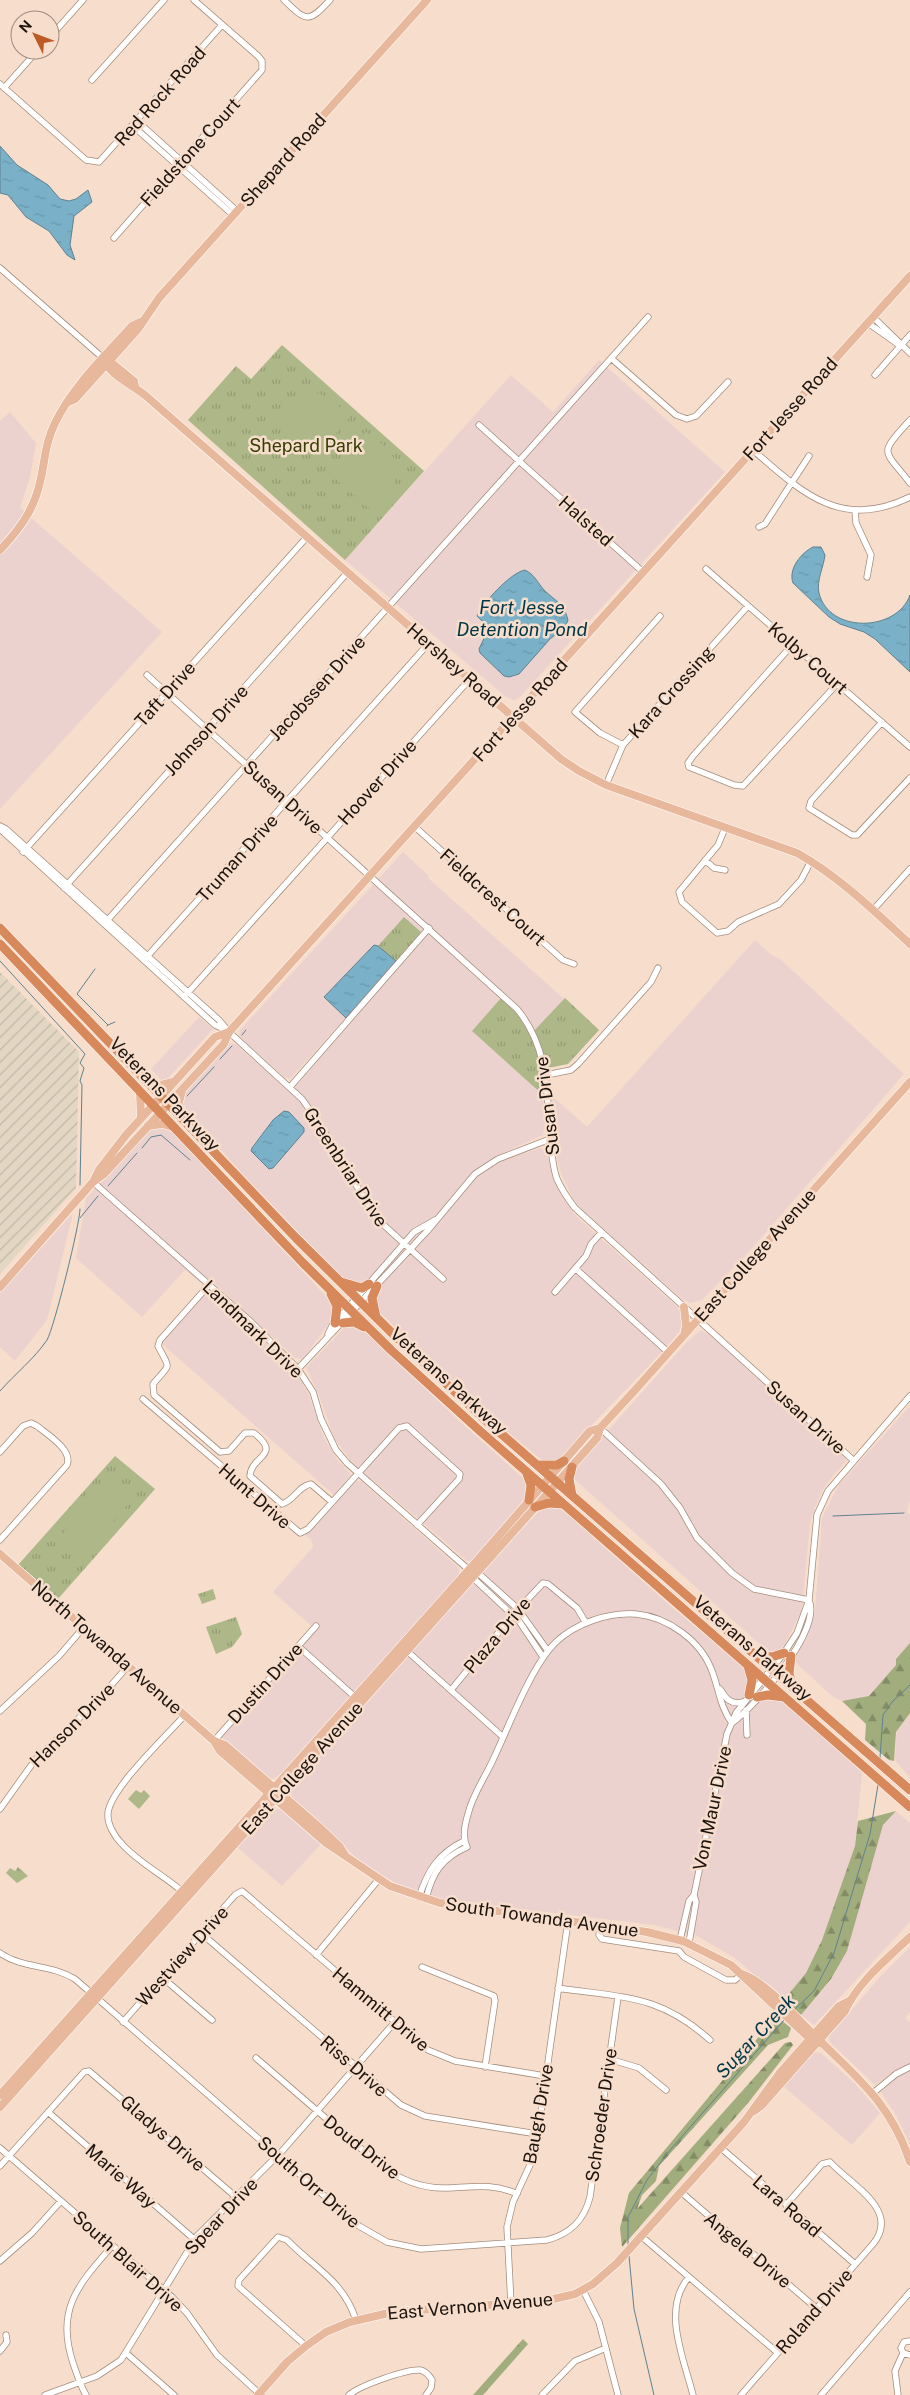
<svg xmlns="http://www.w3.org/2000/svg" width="910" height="2395" font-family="'Public Sans',sans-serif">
  <defs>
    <pattern id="industrial-furrows" width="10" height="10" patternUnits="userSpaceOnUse" patternTransform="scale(1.25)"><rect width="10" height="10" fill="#e3d7c3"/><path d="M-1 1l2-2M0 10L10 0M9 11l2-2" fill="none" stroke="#c2b8a6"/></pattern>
    <pattern id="grass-tufts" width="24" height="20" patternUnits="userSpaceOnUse" patternTransform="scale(1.25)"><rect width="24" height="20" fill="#adb788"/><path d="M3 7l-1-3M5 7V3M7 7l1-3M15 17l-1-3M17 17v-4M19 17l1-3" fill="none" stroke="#949c74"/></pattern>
    <pattern id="forest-firs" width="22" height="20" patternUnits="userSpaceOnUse" patternTransform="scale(1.25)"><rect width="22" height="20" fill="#a2ad7d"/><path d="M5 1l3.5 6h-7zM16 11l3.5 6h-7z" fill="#838c65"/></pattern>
    <pattern id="water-ripples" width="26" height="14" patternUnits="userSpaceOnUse" patternTransform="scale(1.25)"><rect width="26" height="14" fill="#7ab1c8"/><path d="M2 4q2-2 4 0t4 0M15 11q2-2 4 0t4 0" fill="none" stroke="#6997ab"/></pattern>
  </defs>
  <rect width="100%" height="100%" fill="#f6ddcc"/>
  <path fill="#ecd2ce" d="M599,360L725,472L518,699L513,700L505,696L345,560L511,375L553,412Z
    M10,412L36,443L30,477L20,508L162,632L0,809V421Z
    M403,852L429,876L428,878L599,1030L568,1064L548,1068L551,1095L587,1127L755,940L770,954L780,959L904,1074L746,1255L702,1300L690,1303L681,1298L584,1212L574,1200L562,1176L555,1152L551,1095H543L545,1121L543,1135L501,1154L506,1160L540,1148L546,1151L559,1191L574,1214L681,1310L684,1321L679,1332L660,1354L558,1460L553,1461L542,1460L492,1419L332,1267L248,1180L184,1108L182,1100L186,1090L229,1043L236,1044L290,1093L398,968L394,964L290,1079L283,1076L239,1036L240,1030Z
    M199,1017L213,1029L168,1078L161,1080L151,1069Z
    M164,1127L175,1134L333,1304V1318L303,1359L295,1358L210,1279L204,1286L185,1270L142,1317L76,1258L86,1198L152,1128Z
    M73,1213L47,1320L15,1361L0,1347V1293Z
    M209,1290L291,1367L300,1379L308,1393L324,1438L336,1458L351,1475L334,1495L161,1343Z
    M346,1326H353L373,1338L457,1419L526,1481L528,1492L524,1499L474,1561H467L350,1460L334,1438L319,1395L306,1368Z
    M701,1330L714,1338L845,1457L846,1461L826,1484L815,1507L810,1523L802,1610L786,1642L780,1650L771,1654L573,1478L578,1465L586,1455L688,1341Z
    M910,1406V1499L907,1512L910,1515V1643L896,1659V1665L869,1696L842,1701L833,1697L794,1661L808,1635L815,1611L822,1518L838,1486Z
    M356,1481H361L458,1567L460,1576L281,1775L273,1779L267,1778L221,1737L316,1630L273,1592L313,1547L311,1539L305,1535Z
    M547,1506L558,1508L567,1514L665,1601L828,1740L862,1773L855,1846L822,1940L806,1973L783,2001L735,1958L697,1936L654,1925L445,1900L411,1890L386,1878L356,1858L292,1797L290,1786L492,1560L542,1508Z
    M910,1703V1778L895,1760L897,1725Z
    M278,1809L284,1810L322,1843L282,1886L236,1846L270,1811Z
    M896,1811L910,1823V1922L814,2025L801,2015L831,1980L847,1951L883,1825Z
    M910,1947V2012L905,2018L910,2022V2064L894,2071L875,2085L830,2042L829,2037L878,1979Z
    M814,2052L821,2053L855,2084L880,2113L852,2145L782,2085Z
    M910,2071V2145L896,2115L881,2092L897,2077Z"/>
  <path fill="url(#industrial-furrows)" d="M0,972L79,1052L76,1188L0,1274Z"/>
  <path fill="url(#grass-tufts)" d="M282,345L424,471L345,560L188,420L236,366L251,379Z
    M404,917L421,932L396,961L378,946Z
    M501,998L518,1015L530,1035L565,998L599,1030L568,1064L548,1068L551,1095H543L472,1031Z
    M115,1456L155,1489L57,1600L18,1565Z
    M213,1589L216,1599L202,1604L198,1594Z
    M236,1617L242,1634L232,1647L216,1654L206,1627Z
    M18,1867L28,1876L17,1883L6,1873L10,1868L15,1871Z"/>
  <path fill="url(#forest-firs)" d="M910,1643V1713L896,1732L894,1761L889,1760L865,1740L866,1724L842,1701L869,1696L896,1665V1659Z
    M896,1811L883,1825L847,1951L831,1979L801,2015L783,2001L806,1973L822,1940L855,1846L858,1821Z
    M776,2016L791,2028L788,2037L768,2045L659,2166L656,2181L642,2195L637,2209L785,2043L791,2042L793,2045L748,2103L622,2247L620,2228L629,2193Z
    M523,2339L528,2344L483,2395H473Z"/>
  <path fill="#adb788" d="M311,392C329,394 338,406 350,417L316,457H312L272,423C283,408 292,395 311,392Z
    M366,432C389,448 409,464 389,493C384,500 377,504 372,511L332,476V472Z
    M109,1482L131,1501L85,1553L63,1533Z
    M136,1790L141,1793L144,1790L150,1796L139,1809L128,1799Z"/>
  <path fill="url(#water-ripples)" stroke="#5e8290" d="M0,146L17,165L48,185L60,199L69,201L76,199L88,190L92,202L74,216L70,245L75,260L67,255L49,231L26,217L8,195L0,193Z
    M813,547H821L825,555C824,566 816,581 819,593C829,634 897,632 910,595V672L875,639L864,632L840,624L829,617L793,583C788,569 801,553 813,547Z
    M525,570C535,575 537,582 544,590C555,601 564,603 568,620L565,627L550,639L519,674L509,677L504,676L480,653L479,649L489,628L477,616C484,602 510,573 525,570Z
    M374,945L378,946L396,961L346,1018L324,997Z
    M284,1111L289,1112L304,1128V1132L273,1168L269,1169L251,1151L252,1148L273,1120Z"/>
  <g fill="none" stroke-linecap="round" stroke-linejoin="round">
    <path stroke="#5e8290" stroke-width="1" d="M0,961L85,1054L80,1063L84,1068L80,1081L82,1085L80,1185
      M95,969L77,994L108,1025L107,1026
      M108,1025L115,1022
      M242,1035L246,1030
      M220,1059L232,1046
      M187,1096L214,1067
      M142,1148L151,1137L161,1135L190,1160
      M108,1186L137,1153
      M80,1218L98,1196
      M0,1391C15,1374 34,1359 47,1340C54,1328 80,1224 80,1209
      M833,1516L904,1513
      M880,1758L883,1715L892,1702L910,1685
      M793,2011L814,1991L834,1953L870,1834L878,1785
      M628,2244V2217L647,2180L671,2149L785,2019
      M629,2256L634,2309L654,2395"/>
    <g stroke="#a48d7d" stroke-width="7">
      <path id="minor" d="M284,0C306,21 308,24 330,0
        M50,37L83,0
        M92,80L164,0
        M0,84L86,160L99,162L222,25
        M4,88L38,50
        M137,121L237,211
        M133,126L233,215
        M114,238L262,70V61L258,56L194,0
        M0,268L103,358
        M873,317L910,353
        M868,323L899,345
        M611,358L676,415L687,419L696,416L728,382
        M875,375L910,335
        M910,420C878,456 883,448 910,483
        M479,425L519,461L648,317
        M753,450C802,493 842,531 910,497
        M855,510L856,523L871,555L867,577
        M759,527L765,524L809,456
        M706,569L910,747
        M793,644L693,756L688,763L689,767L734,785L743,786L838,683
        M147,675L517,1009C547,1045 547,1088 550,1133C551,1148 552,1165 557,1179C562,1190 568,1199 575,1208L853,1460
        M882,722L811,801L809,808L852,835H857L910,778
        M623,745L600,733L575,712L660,616
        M606,785L623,745L748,606
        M0,826L6,829L219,1020L229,1032L302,1099L319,1123L376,1218L443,1279
        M414,826L563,960L574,964
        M725,828L718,845L679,892L682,902L717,933L728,931L738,922L779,904L801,880L811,861
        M0,829L215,1025L226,1030
        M23,852L307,537
        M705,860L714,868L725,870
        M64,888L348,572
        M873,910L910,869
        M104,924L519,461L643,572
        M144,960L429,643
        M184,997L470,679
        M546,1075L571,1070L578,1064L651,982L658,968
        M290,1087L429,928
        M93,1182L249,1320L298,1369L313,1392L321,1419L336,1450L347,1463L469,1570L477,1572L518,1609L548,1651
        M576,1269L669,1353
        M209,1285L160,1340L158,1346C170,1370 172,1362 153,1384L154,1395L220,1452L229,1451L245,1433H254C283,1456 251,1455 250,1476L282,1504C295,1500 298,1486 311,1484L332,1502
        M555,1292L586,1256L591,1244L601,1233
        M328,1334L332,1326L414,1232L435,1220
        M298,1369L429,1229L475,1174L498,1159L550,1139
        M143,1399L300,1533L308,1529L399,1428L407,1426L460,1474L459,1479L417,1525
        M600,1428L661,1484L680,1508L697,1538L732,1573L754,1589L809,1600
        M0,1452L23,1426L31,1423L37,1426C48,1435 73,1450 67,1465L0,1540
        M471,1576L519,1621L543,1657
        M298,1646L355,1697
        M407,1651L503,1737
        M720,1689C726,1699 731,1705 743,1702
        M451,1690L513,1615L543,1583L548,1584L577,1608L586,1623
        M746,1710L747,1735
        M0,1711L59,1656L84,1627
        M732,1723C756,1705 822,1631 809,1600
        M214,1741L316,1626
        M0,1809L35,1760L99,1699L128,1666
        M184,1893C164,1875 140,1864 122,1844C114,1836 107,1824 108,1813C110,1789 167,1735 185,1715
        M419,1897C428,1870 438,1854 464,1841
        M426,1899C432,1873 442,1858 467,1847C462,1838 465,1824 468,1814C472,1797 482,1782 490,1766C507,1732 530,1667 556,1642C576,1623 609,1612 636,1614C668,1617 701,1641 712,1671C719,1689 720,1707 732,1723
        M600,1925L599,1935L602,1939L679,1951L684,1957L726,1980H735L742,1974
        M202,1934L401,2105L425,2116L537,2134
        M680,1940L689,1901L694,1895L727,1734L736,1713L784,1653L797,1633L809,1600L817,1515L828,1491L910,1396
        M689,1943L696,1902L694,1895
        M0,1953C23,1969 51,1964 75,1979L359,2226L387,2242L421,2249L547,2240C570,2234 584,2221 590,2197L618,1997
        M316,1955L379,1879
        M422,1967L494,1996L495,2001L485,2067
        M163,1978L212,2020
        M558,1988C623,1998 659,1994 710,2040
        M123,2022L235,1895L242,1891L428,2050L455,2061L545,2076
        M256,2058L380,2165C400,2180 423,2189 448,2188C473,2187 494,2183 517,2194
        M609,2059L639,2068L666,2090
        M873,2093L896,2074L910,2067
        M48,2112L194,2239
        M0,2148L172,2297L187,2313L217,2355L261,2395
        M721,2148L855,2264
        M0,2166L84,2072L89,2071L236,2197
        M681,2192L816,2308
        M641,2236L778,2353
        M0,2261L32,2233L61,2201
        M689,2277C661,2309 684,2359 693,2395
        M583,2290L599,2322L618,2395
        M511,2304L507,2227L513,2202L535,2154L568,1921
        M910,2341L904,2342L901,2348L903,2353L910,2355
        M306,2346L238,2286L239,2280L278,2237L287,2240C314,2268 343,2280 356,2320
        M0,2351L7,2342L6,2335
        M126,2353L174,2395
        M45,2395L97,2376L121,2360L197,2236L283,2150L394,2023
        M86,2395C80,2385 77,2374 73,2363C55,2309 79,2284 112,2246
        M349,2395C359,2386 406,2369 420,2370C425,2371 429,2375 432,2380L431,2388L426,2395
        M542,2395L575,2361L606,2348
        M741,2395L873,2244C901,2210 851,2185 830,2162L822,2164L786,2205
        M821,2395L910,2292
        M898,2395L895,2371L903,2353"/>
    </g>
    <g stroke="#fff" stroke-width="9">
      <path id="major" d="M103,358C110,376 132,384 146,396L561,759L579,771L606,785L797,853C840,877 874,911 910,944
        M107,359L134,381L135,387
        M68,402L75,399L138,329L159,298L427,0
        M0,550C19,530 34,510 40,482C45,462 45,443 55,423C73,386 104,357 132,326L141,322
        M148,1082L161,1085L173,1082
        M182,1091L179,1102L182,1118
        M140,1092L141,1117
        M148,1126L162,1124L173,1127
        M94,1180L99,1170L126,1135L215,1037L229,1032
        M0,1287L93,1182L104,1174L224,1044L229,1032L910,276
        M684,1307L686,1326L684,1335
        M0,1554L214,1741L225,1745L318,1826L340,1847L345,1855
        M214,1741L220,1751L326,1843L390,1886L440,1903L647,1932L683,1941L731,1965L806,2035L819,2040
        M742,1974C768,1983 799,2021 820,2041C860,2080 892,2106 910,2162
        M0,2095L475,1563L590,1431L600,1428L636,1389L910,1082
        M0,2107L597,1438L600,1428
        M754,2111L761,2106L845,2011C857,1983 888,1958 910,1937
        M258,2395L287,2362L306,2346L326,2332L350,2322L393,2312L545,2301L575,2294L593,2284L617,2263L744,2122L779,2074L839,2006L849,2001"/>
    </g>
    <g stroke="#fff" stroke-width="10">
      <path id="highway" d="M0,928L296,1238L394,1335L483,1418L910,1790
        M0,944L303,1263L391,1350L480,1431L910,1807
        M341,1282L362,1288L369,1284
        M331,1294L337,1306L335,1323
        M376,1317L372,1298L377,1286
        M343,1323L354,1322L364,1327
        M538,1465H557L564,1461
        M572,1467L569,1479L572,1495
        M527,1474L531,1485L529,1500
        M535,1507L549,1503L563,1504
        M755,1655L772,1657L784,1653
        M791,1656L789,1674L794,1689
        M748,1666L752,1680L749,1695
        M757,1697L768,1695L784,1697"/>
    </g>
    <use href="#minor" stroke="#fff" stroke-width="5.5"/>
    <use href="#major" stroke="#e8b89d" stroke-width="8"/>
    <use href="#highway" stroke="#d8895c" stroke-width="9"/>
  </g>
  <g text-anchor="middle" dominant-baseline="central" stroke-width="5" stroke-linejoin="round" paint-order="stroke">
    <g font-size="18" fill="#1c130d" stroke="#f6ddcc">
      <text transform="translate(160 96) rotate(-48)">Red Rock Road</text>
      <text transform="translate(190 152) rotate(-48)">Fieldstone Court</text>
      <text transform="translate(283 160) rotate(-48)">Shepard Road</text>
      <text transform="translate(790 409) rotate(-48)">Fort Jesse Road</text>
      <text transform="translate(586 521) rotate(42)">Halsted</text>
      <text transform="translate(808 658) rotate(41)">Kolby Court</text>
      <text transform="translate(454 665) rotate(41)">Hershey Road</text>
      <text transform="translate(317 688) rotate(-48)">Jacobssen Drive</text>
      <text transform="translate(671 692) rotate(-48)">Kara Crossing</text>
      <text transform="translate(165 694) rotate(-48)">Taft Drive</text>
      <text transform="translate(520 710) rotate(-48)">Fort Jesse Road</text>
      <text transform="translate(206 730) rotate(-48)">Johnson Drive</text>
      <text transform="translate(377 782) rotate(-48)">Hoover Drive</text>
      <text transform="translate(283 797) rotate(42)">Susan Drive</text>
      <text transform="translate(237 858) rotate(-48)">Truman Drive</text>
      <text transform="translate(493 897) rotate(42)">Fieldcrest Court</text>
      <text transform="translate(165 1094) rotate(46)">Veterans Parkway</text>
      <text transform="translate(547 1106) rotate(-97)">Susan Drive</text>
      <text transform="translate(346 1167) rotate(57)">Greenbriar Drive</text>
      <text transform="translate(755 1255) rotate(-48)">East College Avenue</text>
      <text transform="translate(253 1329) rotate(44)">Landmark Drive</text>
      <text transform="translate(449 1381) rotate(42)">Veterans Parkway</text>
      <text transform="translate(806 1417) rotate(42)">Susan Drive</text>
      <text transform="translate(255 1496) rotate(41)">Hunt Drive</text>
      <text transform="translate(497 1635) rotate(-50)">Plaza Drive</text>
      <text transform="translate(107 1647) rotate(41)">North Towanda Avenue</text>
      <text transform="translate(753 1648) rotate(41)">Veterans Parkway</text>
      <text transform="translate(265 1683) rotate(-48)">Dustin Drive</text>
      <text transform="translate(72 1725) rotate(-45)">Hanson Drive</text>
      <text transform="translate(302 1768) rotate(-48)">East College Avenue</text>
      <text transform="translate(712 1808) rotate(-78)">Von Maur Drive</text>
      <text transform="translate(542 1917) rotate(8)">South Towanda Avenue</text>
      <text transform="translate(182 1956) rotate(-48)">Westview Drive</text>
      <text transform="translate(381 2009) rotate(40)">Hammitt Drive</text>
      <text transform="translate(354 2066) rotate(41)">Riss Drive</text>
      <text transform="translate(538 2114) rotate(-80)">Baugh Drive</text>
      <text transform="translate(601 2115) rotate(-82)">Schroeder Drive</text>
      <text transform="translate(163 2133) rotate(41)">Gladys Drive</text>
      <text transform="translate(362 2147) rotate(38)">Doud Drive</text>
      <text transform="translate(121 2176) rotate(41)">Marie Way</text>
      <text transform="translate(309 2182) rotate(41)">South Orr Drive</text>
      <text transform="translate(787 2206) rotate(41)">Lara Road</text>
      <text transform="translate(221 2216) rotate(-47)">Spear Drive</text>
      <text transform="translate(748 2250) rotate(40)">Angela Drive</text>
      <text transform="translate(128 2261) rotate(42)">South Blair Drive</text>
      <text transform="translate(470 2306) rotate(-5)">East Vernon Avenue</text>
      <text transform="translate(814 2311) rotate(-49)">Roland Drive</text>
    </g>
    <g font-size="18" fill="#373f05" stroke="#f6ddcc">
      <text x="306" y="445">Shepard Park</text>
    </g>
    <g font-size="19" font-style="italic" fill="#033748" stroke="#f6ddcc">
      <text x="522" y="607">Fort Jesse<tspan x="522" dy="22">Detention Pond</tspan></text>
      <text transform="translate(755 2036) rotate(-47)">Sugar Creek</text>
    </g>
  </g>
  <g transform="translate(35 35) rotate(312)"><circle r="24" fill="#f6ddcc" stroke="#9f8c80"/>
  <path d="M0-4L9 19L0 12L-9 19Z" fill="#be5a25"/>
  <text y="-8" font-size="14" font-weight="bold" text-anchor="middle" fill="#1c130d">N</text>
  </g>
</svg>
